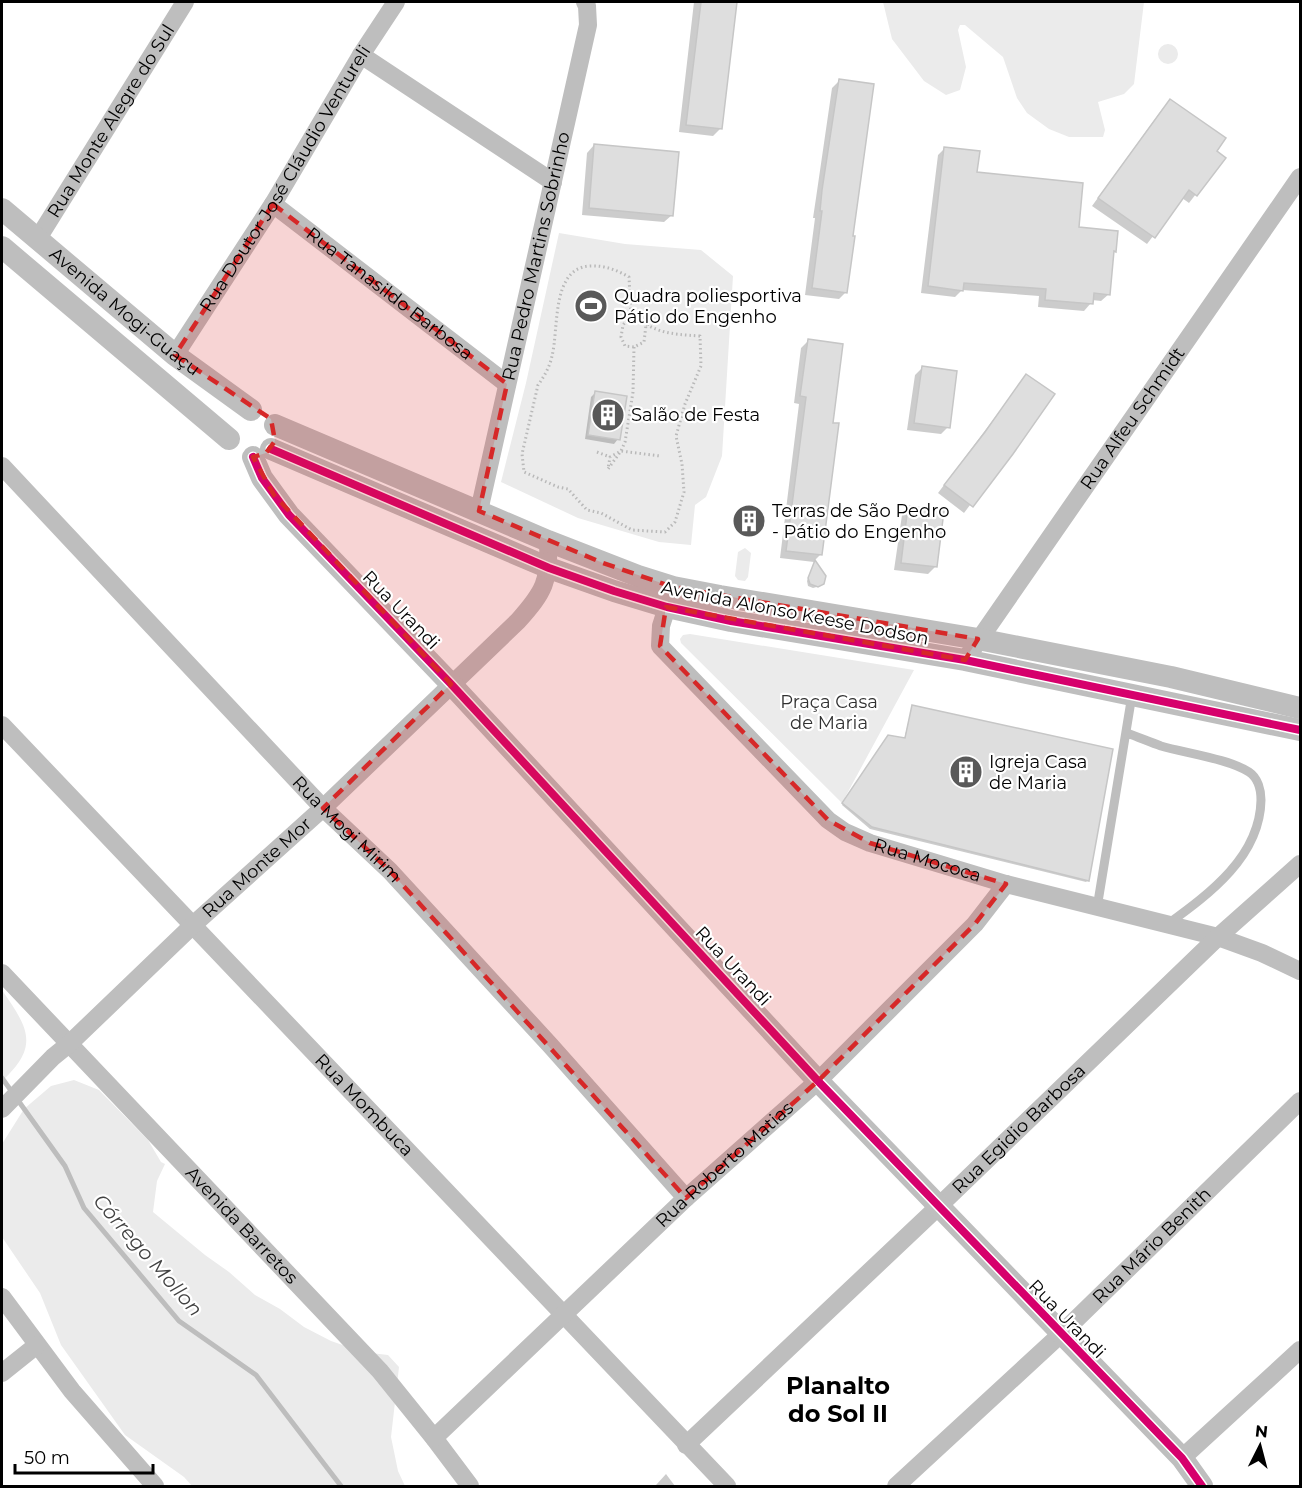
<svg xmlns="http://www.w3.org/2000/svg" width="1302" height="1488" font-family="Montserrat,sans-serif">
  <rect width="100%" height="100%" fill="#fff"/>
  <path fill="#ebebeb" d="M883,2H1144L1134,84L1124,94L1098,102L1105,130L1103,137H1069L1049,129L1027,113L1017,98L1003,57L965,25H960L958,30L966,67L960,90L946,95L924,81L892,39Z
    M1158 54a10 10 0 1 1 20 0a10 10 0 1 1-20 0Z
    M559,233L625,244L701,250L733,276L722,456L706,497L695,505L691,545L659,542L578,518L501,482L526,383Z
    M745,548L751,553L748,577L745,581L738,580L735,576L738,552Z
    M690,634L914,670L842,803L681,643L680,639L683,635Z
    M2,990C27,1027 41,1045 2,1081Z
    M74,1080L99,1090L148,1140L161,1162L165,1164L157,1181L153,1212L205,1255L229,1272L255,1295L280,1309L304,1327L331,1341L363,1352L388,1355L399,1367L391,1437L398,1471L405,1486H192L184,1477L125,1435L61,1345L40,1293L2,1237V1144L24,1109L51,1086Z"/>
  <path fill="#0003" d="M694,2H734L720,129L713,136L679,132Z
    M839,81L851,237L846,292L839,299L805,295L815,218H813L816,198L832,88Z
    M1163,108L1224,158L1189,203L1182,198L1147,244L1092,206Z
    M594,145L672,215L664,222L582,215L587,153Z
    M945,148L976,173L1115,251L1112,254L1109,294L1101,301L1092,300L1091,303L1084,311L1038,307L1039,296L962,290L955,297L921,293L938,155Z
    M808,341L831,424L820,555L814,561L823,574L820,586L813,588L808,586L807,581L814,562L780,558L799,404L794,403L801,348Z
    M922,368L948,427L941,434L907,430L915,375Z
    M1026,376L1053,395L964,513L938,493Z
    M596,392L618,439L614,444L585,439L591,397Z
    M909,508L935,567L928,574L894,570L902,515Z
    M912,706L1088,880L1086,882L870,829L842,805L886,739L904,740Z
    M666,1474L675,1486H649L656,1485Z"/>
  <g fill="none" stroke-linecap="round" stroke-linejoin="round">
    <path stroke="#bdbdbd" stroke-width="5" d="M2,1078L65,1166L84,1208L179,1321L256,1375L341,1486"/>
  </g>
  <path fill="#dedede" stroke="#c6c6c6" stroke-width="1.5" d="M701,2H737L722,129L686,125Z
    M839,79L874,84L853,236H855L847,293L812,288L822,211H820L822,190Z
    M1170,99L1226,138L1217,151L1226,158L1197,196L1189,190L1155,238L1098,198Z
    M594,144L679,152L673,216L589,208Z
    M944,147L980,151L977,172L1083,183L1079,227L1118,231L1116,252L1114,251L1110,295L1094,293L1093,304L1045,300L1046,289L964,283L963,291L928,286Z
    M808,339L843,344L833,423H839L822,555L786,551L806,397L800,396Z
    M922,366L957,371L950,428L914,423Z
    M1026,374L1055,394L1013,454L973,507L944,485L985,432Z
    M595,391L627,396L620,440L588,435Z
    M908,506L944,511L937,567L901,563Z
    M815,560L826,576L824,584L818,587L810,584L808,578Z
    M912,705L1113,749L1089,881L872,827L842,803L888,735L905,738Z"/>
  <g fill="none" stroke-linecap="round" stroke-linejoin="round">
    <path stroke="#b9b9b9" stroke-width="3" stroke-dasharray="1.5 3" stroke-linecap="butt" d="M631,315C657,333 668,334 700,336L701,366L685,404L676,436L682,464L684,492L675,522L665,532L632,530L601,513L587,510L568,489L558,487L524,472L522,454L538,385C544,377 550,366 552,356C559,329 551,269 589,266C604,265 617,270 629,277L631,315L623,325L621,337L625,346L634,347L644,342L646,325L660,321
      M634,347L633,392L625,442L621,451L610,457L608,469L621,451L660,456
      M597,452L610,457"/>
    <path stroke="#bebebe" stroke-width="9" d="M1127,733C1138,737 1150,742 1161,746C1185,753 1229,759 1249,772C1258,778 1261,790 1261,800C1260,857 1209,894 1168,924
      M1097,908L1132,695"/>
    <g stroke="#bebebe" stroke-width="18">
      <path d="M361,55L553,182"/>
      <path id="s1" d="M273,204L507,384"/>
      <path id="s2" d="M37,240L185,2"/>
      <path id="s3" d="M175,355L273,204L361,55L396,2"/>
      <path id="s4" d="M2,466L323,808L390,871L550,1045L686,1198"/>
      <path id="s5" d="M479,511L588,25L587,6L585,2"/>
      <path id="s6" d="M667,607L661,626L660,646L828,820L845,832L870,843L1006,884L1218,937L1262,953L1300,971"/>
      <path id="s7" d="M965,660L1300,177"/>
      <path id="s8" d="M2,725L727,1486"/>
      <path id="s9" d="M2,973L380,1371L434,1438L470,1486"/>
      <path id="s10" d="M2,1109L53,1057L69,1044L193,925L323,808L518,621C544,592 550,581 548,541"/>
      <path d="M2,1297L72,1391L155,1486"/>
      <path d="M2,1373L37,1345"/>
      <path id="s11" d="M434,1438L686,1198L818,1081L975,924L1006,884"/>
      <path id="s12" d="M686,1445L939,1206L1218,937L1300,864"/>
      <path d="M1182,1458L1300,1350"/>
      <path id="s13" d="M896,1486L1061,1334L1300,1101"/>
    </g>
    <g stroke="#bebebe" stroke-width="22">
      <path id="s14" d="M2,209L175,355L251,410"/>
      <path d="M2,247L229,439"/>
      <path d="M275,425L548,541L638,576L673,587L720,596L978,639L1171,677L1300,708"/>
      <path d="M271,449L549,568L614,591L667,607L731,621L965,660L1300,730"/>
      <path d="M253,457L262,478L289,515L451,684L818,1081L1182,1458L1202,1486"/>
    </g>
    <g stroke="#fff" stroke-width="11">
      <path id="cycleway" d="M271,449L549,568L614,591L667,607L731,621L965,660L1300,730
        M253,457L262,478L289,515L451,684L818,1081L1182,1458L1202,1486"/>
    </g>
    <use href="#cycleway" stroke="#d6006c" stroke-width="8"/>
  </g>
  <path fill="#d62828" fill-opacity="0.2" stroke="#d62828" stroke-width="4.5" stroke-dasharray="12 8" stroke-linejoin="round" d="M273,204L507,384L479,511L603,563L673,587L978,639L965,660L666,607L660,646L828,820L870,843L1006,884L975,924L818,1081L686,1198L390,871L323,808L451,684L274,495L253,457L266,453L275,441L271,419L175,355Z"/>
  <defs>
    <g id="stadium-disc" transform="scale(1.725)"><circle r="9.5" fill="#595959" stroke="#fff"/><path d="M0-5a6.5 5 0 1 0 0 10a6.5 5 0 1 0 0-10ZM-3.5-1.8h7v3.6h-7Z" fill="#fff"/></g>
    <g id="building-disc" transform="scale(1.725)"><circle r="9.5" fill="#595959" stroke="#fff"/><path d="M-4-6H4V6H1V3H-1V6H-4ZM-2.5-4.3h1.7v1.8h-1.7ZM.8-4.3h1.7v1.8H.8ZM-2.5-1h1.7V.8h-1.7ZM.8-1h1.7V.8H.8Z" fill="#fff"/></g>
  </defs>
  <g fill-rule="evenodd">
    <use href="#stadium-disc" x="591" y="306"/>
    <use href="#building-disc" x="608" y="415"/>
    <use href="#building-disc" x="749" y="521"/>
    <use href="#building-disc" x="966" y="772"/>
  </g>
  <g text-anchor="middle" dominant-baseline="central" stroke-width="4.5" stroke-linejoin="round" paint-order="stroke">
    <g font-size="18" fill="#000" stroke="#fff">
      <text stroke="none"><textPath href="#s2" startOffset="140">Rua Monte Alegre do Sul</textPath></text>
      <text stroke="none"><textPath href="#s3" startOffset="208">Rua Doutor José Cláudio Ventureli</textPath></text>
      <text stroke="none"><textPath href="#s5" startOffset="261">Rua Pedro Martins Sobrinho</textPath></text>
      <text stroke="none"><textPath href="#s1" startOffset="147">Rua Tanasildo Barbosa</textPath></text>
      <text stroke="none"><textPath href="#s14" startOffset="160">Avenida Mogi-Guaçu</textPath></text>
      <text stroke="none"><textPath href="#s7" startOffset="294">Rua Alfeu Schmidt</textPath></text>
      <text transform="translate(401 610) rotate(46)">Rua Urandi</text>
      <text transform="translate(795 613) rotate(11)">Avenida Alonso Keese Dodson</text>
      <text stroke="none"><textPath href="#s4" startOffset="501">Rua Mogi Mirim</textPath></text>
      <text stroke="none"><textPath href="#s6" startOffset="390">Rua Mococa</textPath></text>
      <text stroke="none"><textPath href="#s10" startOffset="351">Rua Monte Mor</textPath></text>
      <text transform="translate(733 966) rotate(47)">Rua Urandi</text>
      <text stroke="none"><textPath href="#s8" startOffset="525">Rua Mombuca</textPath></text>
      <text stroke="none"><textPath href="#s12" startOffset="459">Rua Egidio Barbosa</textPath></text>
      <text stroke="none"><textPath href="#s11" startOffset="399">Rua Roberto Matias</textPath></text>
      <text stroke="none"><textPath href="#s9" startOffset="348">Avenida Barretos</textPath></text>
      <text stroke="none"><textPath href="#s13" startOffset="351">Rua Mário Benith</textPath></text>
      <text transform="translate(1067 1319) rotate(46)">Rua Urandi</text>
    </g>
    <g font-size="18" fill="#000" stroke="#fff" text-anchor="start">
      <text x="614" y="296">Quadra poliesportiva<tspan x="614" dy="21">Pátio do Engenho</tspan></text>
      <text x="631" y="415">Salão de Festa</text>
      <text x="772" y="511">Terras de São Pedro<tspan x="772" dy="21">- Pátio do Engenho</tspan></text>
      <text x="989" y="762">Igreja Casa<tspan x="989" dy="21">de Maria</tspan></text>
    </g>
    <g font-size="18" fill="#313131" stroke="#fff">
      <text x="829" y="702">Praça Casa<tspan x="829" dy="21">de Maria</tspan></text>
    </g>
    <g font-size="20" font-style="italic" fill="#424242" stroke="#fff">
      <text transform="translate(148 1255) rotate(49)">Córrego Mollon</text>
    </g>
    <g font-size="24" font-weight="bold" fill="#000" stroke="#fff">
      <text x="838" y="1385">Planalto<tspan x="838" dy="28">do Sol II</tspan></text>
    </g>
  </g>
  <rect width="1302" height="1488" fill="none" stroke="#000000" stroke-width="6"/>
  <g transform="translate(1260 1446) rotate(6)" stroke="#ffffff" stroke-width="4.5" paint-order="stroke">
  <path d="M0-4.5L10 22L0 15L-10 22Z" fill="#000000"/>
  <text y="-9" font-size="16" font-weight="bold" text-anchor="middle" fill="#000000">N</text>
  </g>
  <path d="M15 1464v9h138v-9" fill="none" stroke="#000000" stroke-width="3"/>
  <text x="24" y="1464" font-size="18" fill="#000000" stroke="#ffffff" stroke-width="4.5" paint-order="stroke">50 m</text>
</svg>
